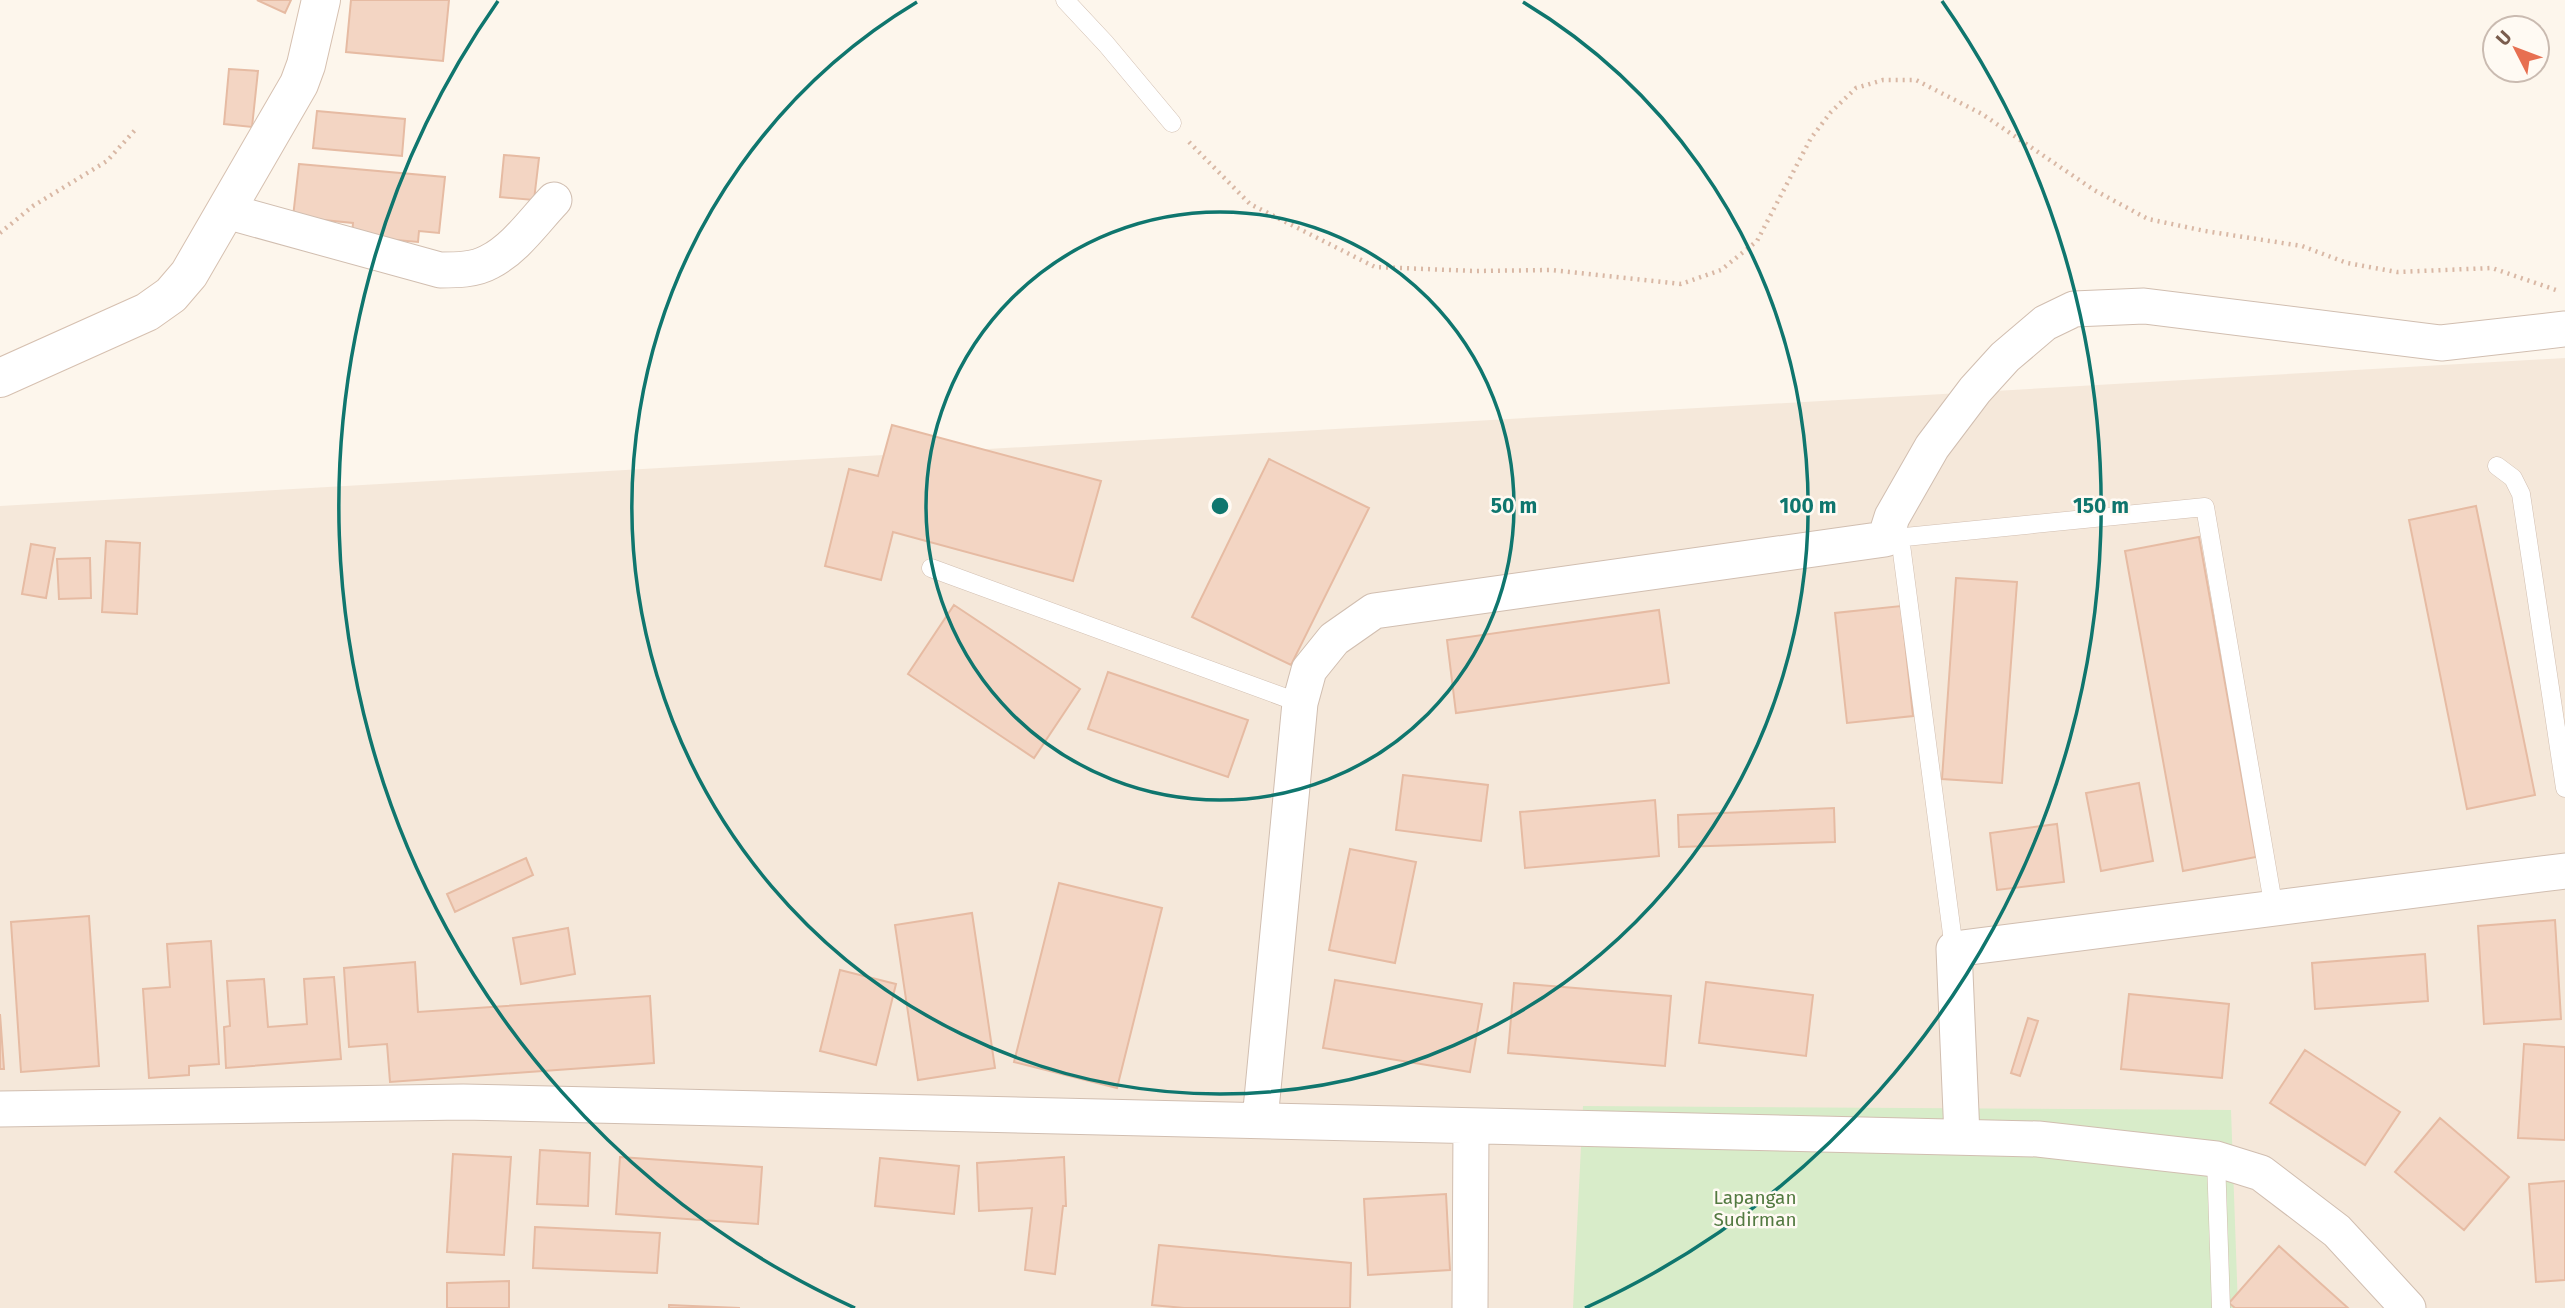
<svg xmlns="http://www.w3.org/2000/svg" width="2565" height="1308" font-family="'Fira Sans',sans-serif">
  <rect width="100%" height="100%" fill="#fdf6ec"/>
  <path fill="#f5e8da" d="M2565,358V1308H0V506Z"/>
  <path fill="#d8ecc9" d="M1583,1106L2231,1110L2238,1308H1573Z"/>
  <path fill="#f3d5c3" stroke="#e6bba3" stroke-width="2" d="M257,0H291L285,13Z
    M351,0H449L443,61L346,52Z
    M229,69L258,71L252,127L224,124Z
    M317,111L405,119L402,156L313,148Z
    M504,155L539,158L534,200L500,197Z
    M299,164L445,177L439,233L419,231L418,242L352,236L353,223L293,217Z
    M892,425L1101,481L1073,581L893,532L881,580L825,566L849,469L878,476Z
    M1269,459L1369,508L1291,665L1192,617Z
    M2476,506L2535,795L2467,809L2409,520Z
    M2199,537L2256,857L2183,871L2125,551Z
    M106,541L140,543L137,614L102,612Z
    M31,544L55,548L46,598L22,594Z
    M90,558L91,598L59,599L57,559Z
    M1956,578L2017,582L2002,783L1942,779Z
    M954,605L1080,689L1034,758L908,674Z
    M1901,606L1913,716L1847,723L1835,613Z
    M1659,610L1669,683L1456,713L1447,640Z
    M1108,672L1248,720L1228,777L1088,729Z
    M1403,775L1488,785L1481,841L1396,830Z
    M2139,783L2153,861L2101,871L2086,793Z
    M1655,800L1659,856L1525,868L1520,812Z
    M1834,808L1835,842L1679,847L1678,815Z
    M2057,824L2064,882L1997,890L1990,833Z
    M1350,849L1416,862L1395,963L1329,950Z
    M526,858L533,875L455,912L447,894Z
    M1059,883L1162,908L1117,1088L1014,1062Z
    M972,913L995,1068L918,1080L895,925Z
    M89,916L99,1066L21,1072L11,922Z
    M2555,920L2561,1019L2484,1024L2478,926Z
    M568,928L575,974L521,984L513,938Z
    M211,941L219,1064L189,1066V1075L149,1078L143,989L170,987L167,944Z
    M2425,954L2428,1001L2315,1009L2312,963Z
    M415,962L418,1012L650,996L654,1063L390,1082L387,1044L349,1047L344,968Z
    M840,970L896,984L876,1065L820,1051Z
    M334,977L341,1059L226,1068L224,1027L230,1026L227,981L264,979L268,1027L307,1024L304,979Z
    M1335,980L1482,1004L1470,1072L1323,1048Z
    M1706,982L1813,995L1806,1056L1699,1043Z
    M1514,983L1671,996L1665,1066L1508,1053Z
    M2129,994L2229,1004L2222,1078L2121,1069Z
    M0,1014L4,1069H0Z
    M2028,1018L2038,1021L2020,1076L2011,1073Z
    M2524,1044L2565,1047V1140L2518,1138Z
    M2305,1050L2400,1112L2365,1165L2270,1103Z
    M2440,1118L2509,1177L2464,1230L2395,1172Z
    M540,1150L590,1153L588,1206L537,1204Z
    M453,1154L511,1157L504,1255L447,1252Z
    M620,1157L762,1167L758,1224L616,1214Z
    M1064,1157L1066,1206H1063L1055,1274L1025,1270L1032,1208L979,1211L977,1163Z
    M880,1158L959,1166L954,1214L875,1206Z
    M2565,1181V1280L2536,1282L2529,1184Z
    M1446,1194L1450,1270L1368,1275L1364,1199Z
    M535,1227L660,1233L657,1273L533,1268Z
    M1159,1245L1351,1263L1350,1308H1184L1152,1305Z
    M2279,1246L2348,1308H2235L2229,1303Z
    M509,1281V1308H447V1283Z
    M669,1305L740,1308H669Z"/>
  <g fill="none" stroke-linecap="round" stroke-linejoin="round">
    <g stroke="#d1beb0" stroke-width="19">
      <path id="lane" d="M1065,0L1106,44L1172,123
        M2497,466L2513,478L2521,494L2565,788
        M1900,537L1954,949
        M1885,539L2205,507L2274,909
        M931,568L1300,703
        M2216,1159L2221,1308"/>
    </g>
    <g stroke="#d1beb0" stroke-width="37">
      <path id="street" d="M226,211L440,270C456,270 475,270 489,262C515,249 534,221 554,200
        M0,1109L463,1102L2038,1139L2216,1159L2261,1173L2337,1231L2408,1308
        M1260,1120L1300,703L1309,670L1334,639L1374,611L1885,539L1892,517L1932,447L1975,390L2005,357L2045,323L2074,309L2144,306L2441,343L2565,329
        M1962,1136L1954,949L2565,871
        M1470,1308L1471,1126"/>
    </g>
    <g stroke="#d6c0b0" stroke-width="40">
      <path id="secondary" d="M0,378L147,312L171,295L189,274L299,84L306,65L321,0"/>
    </g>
    <path stroke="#d9b8a5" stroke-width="4.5" stroke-dasharray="2 5" stroke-linecap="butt" d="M1189,142L1250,204L1375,267L1475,271L1551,270L1681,284L1721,270L1757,241L1811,138L1831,112L1856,88L1883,80H1916L1982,114L2094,190L2148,219L2205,231L2302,246L2347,263L2397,272L2492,268L2556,290
      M0,233L33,206L107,161L136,129"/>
    <use href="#lane" stroke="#fff" stroke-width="18"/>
    <use href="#street" stroke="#fff" stroke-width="35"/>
    <use href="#secondary" stroke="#fff" stroke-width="38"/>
  </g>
  <g fill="none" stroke="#0f766e" stroke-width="3.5">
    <circle cx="1220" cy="506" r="294"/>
    <path d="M1523 2A588 588 0 1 1 917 2"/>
    <path d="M855 1308A881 881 0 0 1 498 1M1942 1A881 881 0 0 1 1585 1308"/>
  </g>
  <g text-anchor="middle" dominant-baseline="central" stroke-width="5" stroke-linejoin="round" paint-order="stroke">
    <g font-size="19" fill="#537a41" stroke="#fffaf3">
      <text x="1755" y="1197">Lapangan<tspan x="1755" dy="22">Sudirman</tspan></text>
    </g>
  </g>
  <circle cx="1220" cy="506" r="10" fill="#0f766e" stroke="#fffaf3" stroke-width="3.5"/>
  <g font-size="21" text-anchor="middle" font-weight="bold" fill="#0f766e" stroke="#fffaf3" stroke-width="5" stroke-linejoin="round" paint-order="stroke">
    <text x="1514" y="513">50 m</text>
    <text x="1808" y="513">100 m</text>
    <text x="2101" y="513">150 m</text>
  </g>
  <g transform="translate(2516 49) rotate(312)"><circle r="33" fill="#fffaf3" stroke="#cabbb1" stroke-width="2"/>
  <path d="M0-5L12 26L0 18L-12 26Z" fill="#e76f51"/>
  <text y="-10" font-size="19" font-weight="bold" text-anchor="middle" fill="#7a5c4d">U</text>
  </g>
</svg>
